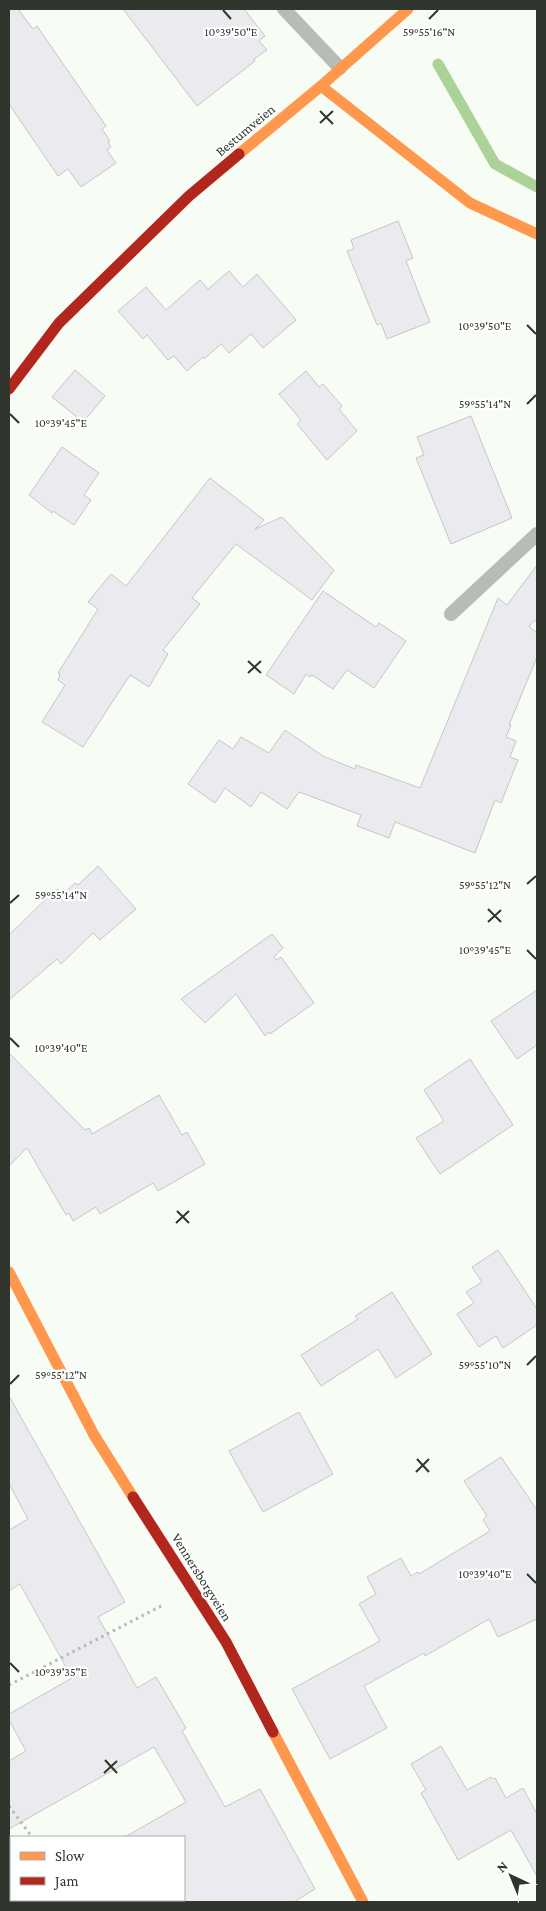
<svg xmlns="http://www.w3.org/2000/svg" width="546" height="1911" font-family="'Crimson Pro',serif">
  <rect width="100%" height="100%" fill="#f7fcf5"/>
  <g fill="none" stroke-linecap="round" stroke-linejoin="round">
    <path stroke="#abd398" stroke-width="11" d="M438,64L495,164L537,187"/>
  </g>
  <path fill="#ebeaee" stroke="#c6c6c7" d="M9,9H18L33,29L37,26L106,126L102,129L110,141L108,142L111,147L107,150L116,163L81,187L68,169L58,176L9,104Z
    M123,9H244L265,36L259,41L267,50L254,59L255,61L197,106Z
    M398,221L413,258L406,261L430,322L387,339L381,323L377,325L347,251L354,249L351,240Z
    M229,271L243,287L257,274L296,320L263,348L251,334L229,353L221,344L204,359L203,357L187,371L174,356L168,360L147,335L143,339L118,311L146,287L166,310L200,280L208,289Z
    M75,370L105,396L83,422L52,397Z
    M306,371L319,387L323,384L342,406L339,409L357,431L327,460L297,424L301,420L279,394Z
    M471,416L512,518L451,544L416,458L424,455L417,437Z
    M62,447L99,473L84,495L91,500L74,525L53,511L52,513L29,495Z
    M210,478L264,520L255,529L282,517L334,570L312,600L236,544L192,598L200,604L163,650L168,654L149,687L130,675L83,747L42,722L65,685L58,680L60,674L58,673L98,609L88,602L111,574L126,586Z
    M537,565V619L529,626L537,633V657L509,725H511L506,737L516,741L510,757L518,760L501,803L495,800L475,853L395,822L389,838L357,826L361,815L299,792L287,809L261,792L251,807L225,788L215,803L188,784L219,740L233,749L241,737L269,753L285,730L323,756L355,769L356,765L420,788L498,598L507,605Z
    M323,591L376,627L379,623L406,641L374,688L347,670L333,689L312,675L310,677L306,674L294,694L266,675Z
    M98,866L136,909L100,940L93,933L61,964L57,959L9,1000V935L54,891L58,889L63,894L75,883L78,885Z
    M272,934L283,948L274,957L276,960L281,957L314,1003L270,1034L269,1032L265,1036L236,994L205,1023L181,999Z
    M537,990V1045L517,1059L491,1021Z
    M9,1053L85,1130L89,1128L92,1134L159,1095L182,1135L187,1132L205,1164L158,1191L153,1183L100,1214L96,1207L73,1221L69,1213L66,1215L27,1148L9,1166Z
    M470,1059L513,1125L440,1174L416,1138L444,1121L424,1090Z
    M498,1250L537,1309V1325L503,1348L496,1336L479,1347L457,1314L474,1303L466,1292L482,1282L472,1267Z
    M392,1292L432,1354L396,1378L378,1349L321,1386L301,1355L358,1319L355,1316Z
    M9,1396L125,1602L98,1617L137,1688L156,1677L186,1728L182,1731L225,1807L260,1789L315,1889L294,1902H184V1837H125L186,1802L154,1747L9,1829V1761L26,1751L9,1720V1714L72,1678L20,1584L9,1591V1530L28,1519L9,1484Z
    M299,1412L333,1474L263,1512L229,1451Z
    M501,1457L537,1510V1619L498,1637L489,1619L425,1656L424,1653L364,1686L387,1728L330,1759L292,1689L380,1641L359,1604L376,1594L367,1577L401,1558L411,1576L418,1572L419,1574L490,1531L483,1520L487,1516L464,1481Z
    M441,1746L467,1790L491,1777L493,1779L495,1778L506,1798L523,1788L537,1814V1876L511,1830L458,1860L421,1793L426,1790L411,1764Z"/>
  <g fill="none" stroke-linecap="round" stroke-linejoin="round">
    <path stroke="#b7bab5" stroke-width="3" stroke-dasharray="2.5 4" stroke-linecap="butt" d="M9,1685L163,1605
      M9,1806L32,1837
      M78,1900L80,1902"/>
    <path stroke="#b8bbb7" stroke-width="14" d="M284,9L340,68
      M451,614L537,534"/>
    <path stroke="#ff974d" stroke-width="11" d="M321,86L470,203L537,234
      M239,154L321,86L408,9
      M9,1272L94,1435L133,1497
      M273,1732L363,1902"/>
    <path stroke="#b3261e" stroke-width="11" d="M9,389L59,323L189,196L239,154
      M133,1497L226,1642L273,1732"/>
  </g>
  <path fill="none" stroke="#30352d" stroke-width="2" d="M223,10L231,19M429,19L438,10M320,111L333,124M320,123L333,111M527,325L536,334M527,404L536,395M10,414L19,423M248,661L261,673M248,673L261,661M527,884L536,876M10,903L19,895M488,909L501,922M488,922L501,910M527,950L536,959M10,1038L19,1047M177,1211L189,1223M176,1223L189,1211M527,1365L536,1356M10,1384L19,1375M417,1459L429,1472M416,1472L429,1459M527,1574L536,1583M10,1663L19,1672M105,1760L117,1773M104,1773L117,1761"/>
  <g text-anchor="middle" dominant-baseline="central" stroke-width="4.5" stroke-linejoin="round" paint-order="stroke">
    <g font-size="14" fill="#30352d" stroke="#fff">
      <text transform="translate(245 130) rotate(-40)">Bestumveien</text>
      <text transform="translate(202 1577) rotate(58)">Vennersborgveien</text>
    </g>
  </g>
  <g font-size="12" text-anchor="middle" fill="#30352d" stroke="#fff" stroke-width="4.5" stroke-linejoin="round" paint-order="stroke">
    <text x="429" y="36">59°55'16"N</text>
    <text x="231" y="36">10°39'50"E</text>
    <text x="485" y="330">10°39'50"E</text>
    <text x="485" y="408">59°55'14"N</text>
    <text x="61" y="427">10°39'45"E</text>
    <text x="485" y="889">59°55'12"N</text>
    <text x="61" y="899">59°55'14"N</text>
    <text x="485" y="954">10°39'45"E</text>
    <text x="61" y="1052">10°39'40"E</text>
    <text x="485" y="1369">59°55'10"N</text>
    <text x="61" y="1379">59°55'12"N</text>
    <text x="485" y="1578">10°39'40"E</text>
    <text x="61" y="1676">10°39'35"E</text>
  </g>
  <rect width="546" height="1911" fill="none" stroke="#30352d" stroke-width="20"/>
  <rect x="10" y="1836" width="175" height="65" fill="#ffffff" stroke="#acaeab"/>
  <rect x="20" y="1852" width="25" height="8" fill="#ff974d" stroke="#acaeab"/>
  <text x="55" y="1861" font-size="15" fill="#30352d">Slow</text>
  <rect x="20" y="1877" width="25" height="8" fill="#b3261e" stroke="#acaeab"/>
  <text x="55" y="1886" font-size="15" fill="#30352d">Jam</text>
  <g transform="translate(511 1876) rotate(316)" stroke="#ffffff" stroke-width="4" paint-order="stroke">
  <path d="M0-4L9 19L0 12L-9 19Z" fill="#30352d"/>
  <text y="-8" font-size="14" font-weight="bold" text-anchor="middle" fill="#30352d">N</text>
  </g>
</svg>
